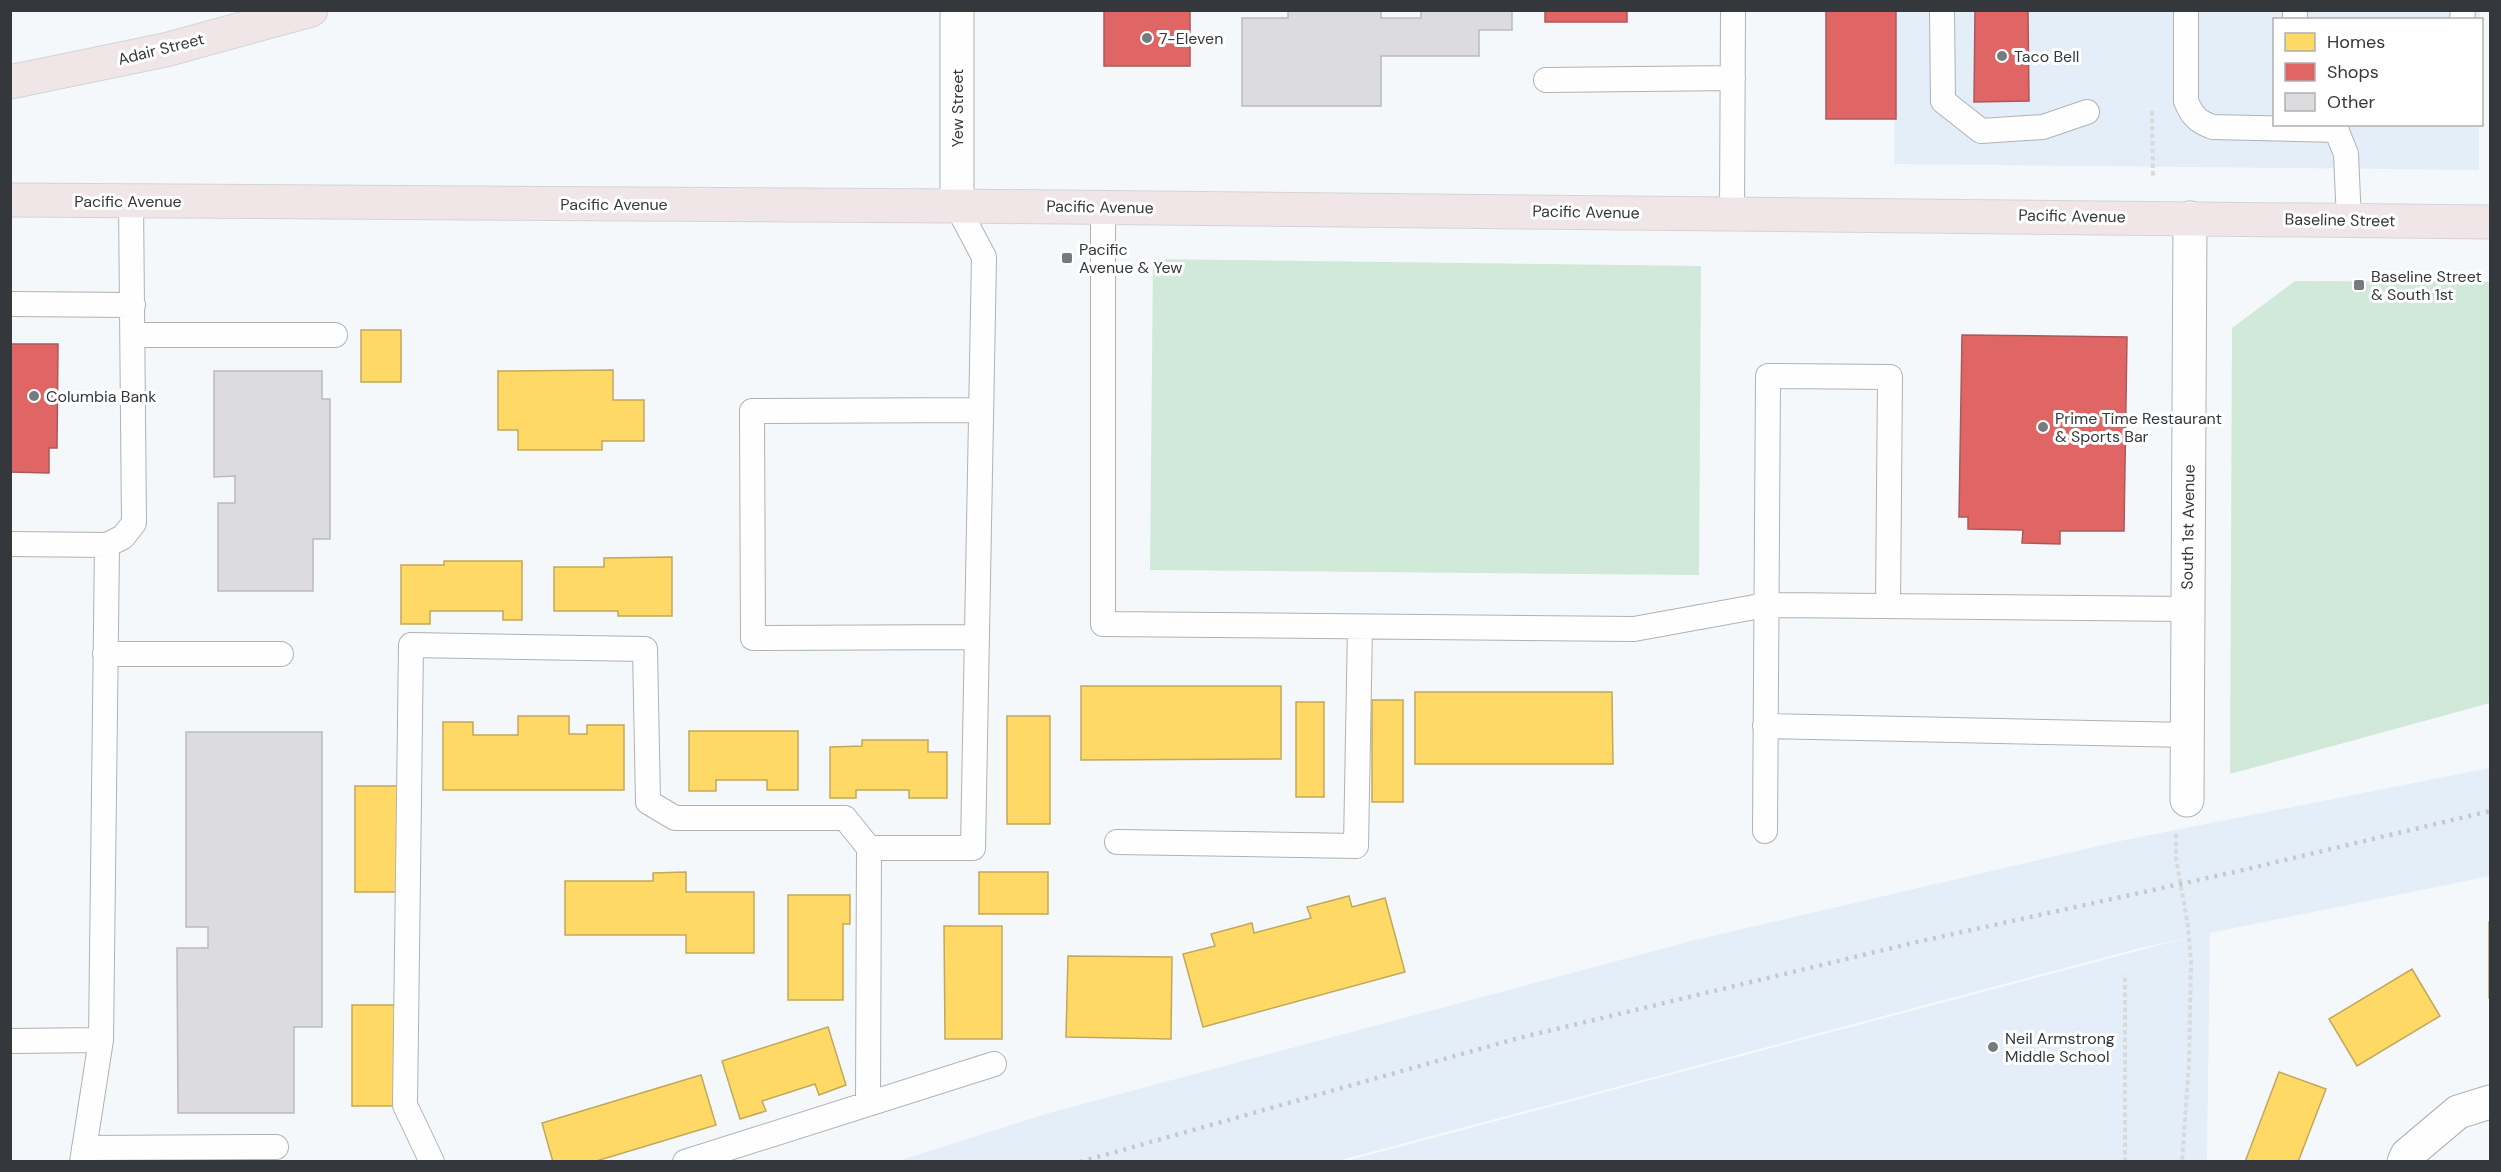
<svg xmlns="http://www.w3.org/2000/svg" width="2501" height="1172" font-family="'DM Sans',sans-serif">
  <rect width="100%" height="100%" fill="#f5f8fb"/>
  <path fill="#e4eef8" d="M1895,11H2480V20H2274V124L2479,125V170L1894,164Z
    M2490,768V876L2210,933L2207,1161H1346L2190,937L2136,949L1337,1161H898L1049,1113L1695,940L2120,841Z"/>
  <path fill="#d0e9d9" d="M1153,259L1701,266L1699,575L1150,570Z
    M2295,281L2490,282V703L2230,774L2232,328Z"/>
  <path fill="#ffd966" stroke="#c2a859" stroke-width="1.5" d="M361,330H401V382H361Z
    M613,370V400H644V441H602V450H518V430H498V371Z
    M672,557V616H618V611H554V567H604V558Z
    M444,561H522V620H503V611H430V624H401V565H444Z
    M1081,686H1281V759L1081,760Z
    M1415,692H1612L1613,764H1415Z
    M1372,700H1403V802H1372Z
    M1296,702H1324V797H1296Z
    M518,716H569V734H587V725H624V790H443V722H473V735H518Z
    M1007,716H1050V824H1007Z
    M689,731H798V790H767V780H716V791H689Z
    M862,740H928V752H947V798H909V790H856V798H830V747L862,746Z
    M355,786H401V892H355Z
    M686,872V892H754V953H686V935H565V881H653V873Z
    M979,872H1048V914H979Z
    M788,895H850V924H843V1000H788Z
    M1349,896L1352,907L1385,898L1405,972L1203,1027L1183,954L1215,946L1211,934L1252,923L1254,933L1311,918L1307,907Z
    M2489,922H2490V998H2489Z
    M944,926H1002V1039H945Z
    M1068,956L1172,957L1171,1039L1066,1037Z
    M2412,969L2440,1016L2357,1066L2329,1019Z
    M352,1005H398V1106H352Z
    M828,1027L846,1085L819,1095L815,1084L762,1101L766,1111L740,1119L722,1061Z
    M2279,1072L2326,1089L2298,1162H2245Z
    M701,1075L716,1125L593,1162H553L542,1123Z"/>
  <path fill="#e06666" stroke="#ac5859" stroke-width="1.5" d="M1104,10H1190V66H1104Z
    M1545,10H1627V22H1545Z
    M1826,10H1896V119H1826Z
    M1975,10H2028L2029,101L1974,102Z
    M1962,335L2127,337L2124,531H2060V544L2022,543L2023,530L1968,529V517H1959Z
    M10,344H58L57,448H49V473L10,472Z"/>
  <path fill="#dcdbdd" stroke="#bcbabc" stroke-width="1.5" d="M1288,10H1381V18H1421V10H1512V30H1479V56H1381V106H1242V18H1288Z
    M214,371H322V399H330V539H313V591H218V503H235V476L214,477Z
    M186,732H322V1027H294V1113H178L177,948H208V927H186Z"/>
  <g fill="none" stroke-linecap="round" stroke-linejoin="round">
    <g stroke="#afb2b4" stroke-width="26">
      <path id="service" d="M1942,10L1943,101L1981,131L2043,127L2087,112
        M2186,10V101C2192,116 2198,122 2213,127L2337,130
        M2295,10V20
        M2462,20L2463,10
        M1546,80L1733,78
        M2334,124L2346,154L2349,221
        M1103,207V624L1634,629L1766,605L2187,609
        M1732,213L1733,10
        M10,304L133,305
        M133,335H335
        M10,544L107,545L101,1040
        M107,545L123,537L134,523L131,201
        M977,637L753,638L752,411L981,410
        M105,654H281
        M1765,726L2188,735
        M1765,831L1768,376L1890,377L1888,606
        M1117,842L1356,846L1360,627
        M10,1041L101,1040L82,1162
        M868,1103L869,848
        M84,1148L276,1147
        M432,1162L405,1105L411,645L645,649L648,802L675,818H845L869,848H973L984,257L957,206
        M685,1162L994,1064"/>
    </g>
    <g stroke="#afb2b4" stroke-width="35">
      <path id="minor" d="M2187,800L2190,218
        M2404,1162L2407,1155L2458,1112L2490,1102"/>
    </g>
    <g stroke="#afb2b4" stroke-width="35">
      <path id="tertiary" d="M957,206V10"/>
    </g>
    <g stroke="#d2d5d6" stroke-width="35">
      <path id="trunk" d="M10,82L165,50L311,10
        M10,200L957,206L2490,222"/>
    </g>
    <path stroke="#d9dadc" stroke-width="4" stroke-dasharray="4.5 3" stroke-linecap="butt" d="M2152,111L2153,176
      M2176,834V858L2188,926L2191,962L2189,1063L2182,1162
      M2125,1162V974"/>
    <use href="#service" stroke="#fefefe" stroke-width="24"/>
    <use href="#minor" stroke="#fefefe" stroke-width="33"/>
    <use href="#tertiary" stroke="#fefefe" stroke-width="33"/>
    <use href="#trunk" stroke="#f0e6e8" stroke-width="33"/>
    <path stroke="#c7c8c9" stroke-width="4.5" stroke-dasharray="3 6" stroke-linecap="butt" d="M1080,1162L1515,1039L1917,942L2239,871L2490,811"/>
  </g>
  <g fill="#787b7e" stroke="#fff" stroke-width="2">
    <circle cx="1147" cy="38" r="6"/>
    <circle cx="2002" cy="56" r="6"/>
    <rect x="1061" y="252" width="12" height="12" rx="3"/>
    <rect x="2353" y="279" width="12" height="12" rx="3"/>
    <circle cx="34" cy="396" r="6"/>
    <circle cx="2043" cy="427" r="6"/>
    <circle cx="1993" cy="1047" r="6"/>
  </g>
  <g text-anchor="middle" dominant-baseline="central" stroke-width="6" stroke-linejoin="round" paint-order="stroke">
    <g font-size="16" fill="#34373b" stroke="#fff" text-anchor="start">
      <text x="1159" y="38">7-Eleven</text>
      <text x="2014" y="56">Taco Bell</text>
      <text x="1079" y="249">Pacific<tspan x="1079" dy="18">Avenue &amp; Yew</tspan></text>
      <text x="2371" y="276">Baseline Street<tspan x="2371" dy="18">&amp; South 1st</tspan></text>
      <text x="46" y="396">Columbia Bank</text>
      <text x="2055" y="418">Prime Time Restaurant<tspan x="2055" dy="18">&amp; Sports Bar</tspan></text>
      <text x="2005" y="1038">Neil Armstrong<tspan x="2005" dy="18">Middle School</tspan></text>
    </g>
    <g font-size="16" fill="#34373b" stroke="#fff">
      <text transform="translate(161 49) rotate(-14)">Adair Street</text>
      <text transform="translate(957 108) rotate(-90)">Yew Street</text>
      <text x="128" y="201">Pacific Avenue</text>
      <text x="614" y="204">Pacific Avenue</text>
      <text transform="translate(1100 207) rotate(1)">Pacific Avenue</text>
      <text transform="translate(1586 212) rotate(1)">Pacific Avenue</text>
      <text transform="translate(2072 216) rotate(1)">Pacific Avenue</text>
      <text transform="translate(2340 220) rotate(1)">Baseline Street</text>
      <text transform="translate(2188 527) rotate(-89)">South 1st Avenue</text>
    </g>
  </g>
  <rect width="2501" height="1172" fill="none" stroke="#34373b" stroke-width="24"/>
  <rect x="2273" y="18" width="210" height="108" fill="#ffffff" stroke="#aeafb1" stroke-width="1.5"/>
  <rect x="2285" y="33" width="30" height="18" fill="#ffd966" stroke="#aeafb1" stroke-width="1.5"/>
  <text x="2327" y="48" font-size="18" fill="#34373b">Homes</text>
  <rect x="2285" y="63" width="30" height="18" fill="#e06666" stroke="#aeafb1" stroke-width="1.5"/>
  <text x="2327" y="78" font-size="18" fill="#34373b">Shops</text>
  <rect x="2285" y="93" width="30" height="18" fill="#dcdbdd" stroke="#aeafb1" stroke-width="1.5"/>
  <text x="2327" y="108" font-size="18" fill="#34373b">Other</text>
</svg>
